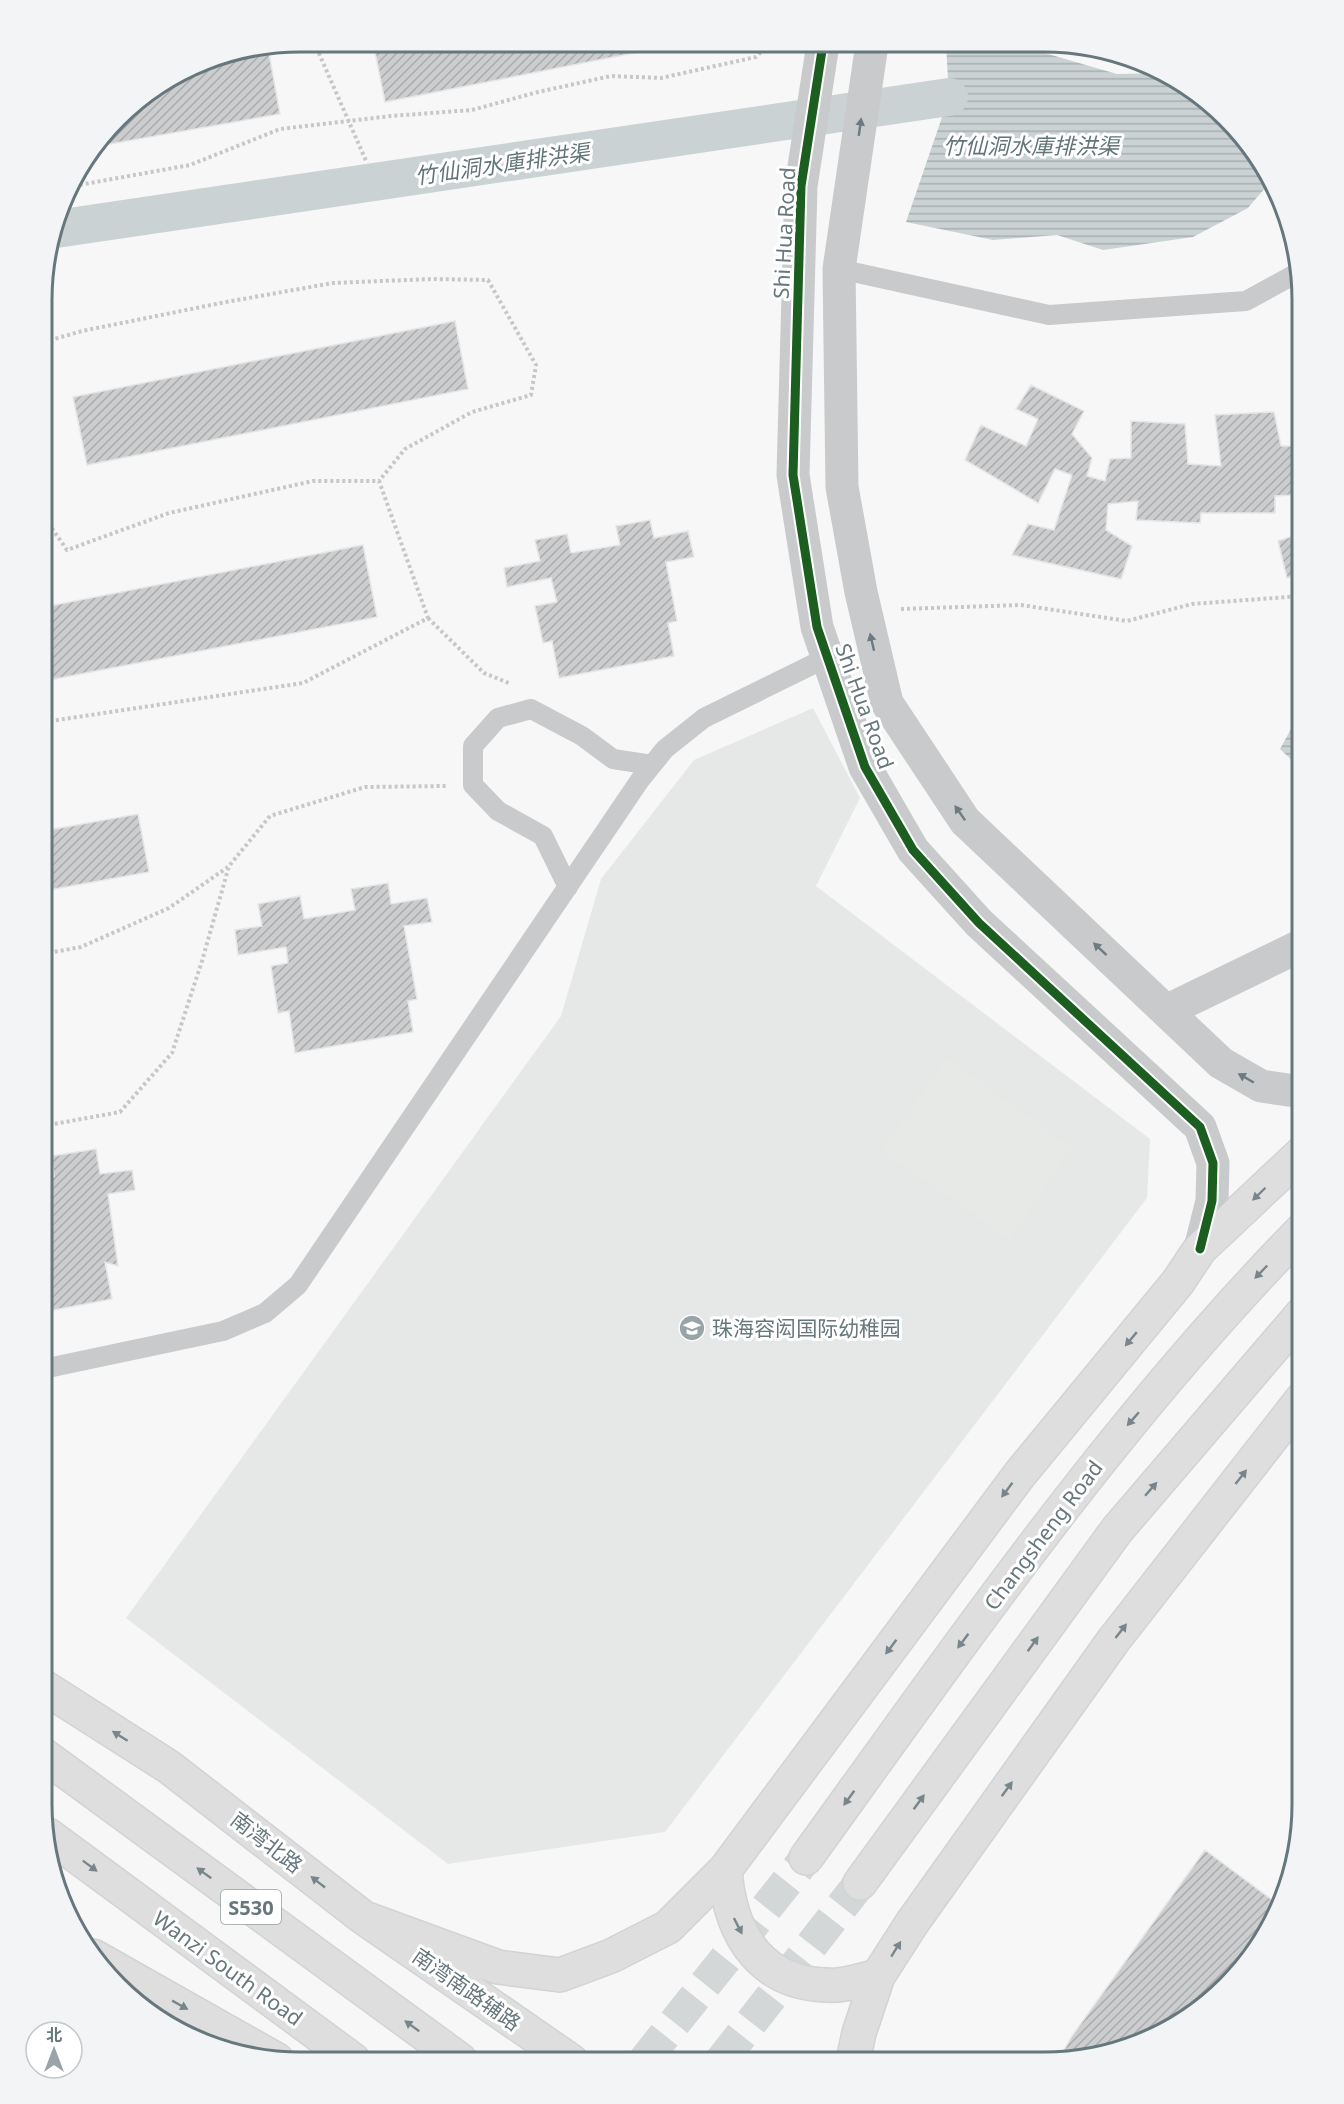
<svg xmlns="http://www.w3.org/2000/svg" width="1344" height="2104" font-family="'Noto Sans','Noto Sans SC',sans-serif">
  <defs>
    <pattern id="water-rules" width="6" height="5" patternUnits="userSpaceOnUse" patternTransform="scale(1.5)"><rect width="6" height="5" fill="#cad2d3"/><path d="M0 2.5h6" fill="none" stroke="#a8afb0"/></pattern>
    <pattern id="building-hatch" width="6" height="6" patternUnits="userSpaceOnUse" patternTransform="scale(1.5)"><rect width="6" height="6" fill="#cccdce"/><path d="M-1 1l2-2M0 6l6-6M5 7l2-2" fill="none" stroke="#a9abac"/></pattern>
  </defs>
  <rect width="100%" height="100%" fill="#f7f7f7"/>
  <path fill="#e6e8e7" d="M813,708L860,798L816,886L1150,1139L1147,1198L665,1832L448,1864L126,1618L561,1016L601,879L694,760Z"/>
  <path fill="#e6e9e5" d="M946,1058L1072,1148L1009,1239L882,1152Z"/>
  <path fill="url(#water-rules)" d="M946,44L1024,47L1117,74L1162,73L1201,95L1248,143L1271,181L1248,208L1193,237L1103,250L1057,235L993,240L906,222L949,97Z
    M1302,709V770L1280,749Z"/>
  <g fill="none" stroke-linecap="round" stroke-linejoin="round">
    <path stroke="#cad2d3" stroke-width="38" d="M56,229L949,97"/>
  </g>
  <path fill="url(#building-hatch)" stroke="#e6e6e6" stroke-width="1.5" d="M373,42L685,43L385,102Z
    M268,48L280,114L99,146L130,106L202,62Z
    M455,321L468,389L87,465L73,397Z
    M1031,385L1084,411L1072,434L1092,458L1087,476L1105,481L1110,459L1131,458V421L1185,424L1188,464L1221,466L1215,415L1274,412L1281,446H1300L1302,449V516L1294,495L1275,496V513H1201L1200,523L1136,520L1138,501L1108,504L1106,530L1132,546L1121,579L1012,555L1028,524L1054,530L1072,475L1055,469L1038,503L965,460L981,425L1026,446L1038,419L1016,409Z
    M650,520L654,538L688,531L694,557L666,562L677,621L668,623L674,656L559,678L552,641L543,643L535,606L557,602L551,578L507,587L504,568L540,561L535,540L567,534L571,553L620,545L616,526Z
    M1302,533V574L1287,578L1278,541Z
    M363,545L377,617L44,681V607Z
    M138,814L149,872L43,891V831Z
    M388,883L391,904L427,898L432,922L404,926L417,999L408,1001L413,1032L295,1053L289,1011L278,1013L271,966L288,963L286,947L238,955L235,930L262,926L258,904L300,896L304,919L355,910L351,889Z
    M96,1149L100,1174L132,1170L135,1190L108,1194L118,1266L105,1262L112,1299L43,1312V1179L54,1177L52,1156Z
    M1205,1850L1279,1905L1257,1945L1241,1969L1201,2008L1143,2042L1059,2059L1072,2036Z"/>
  <g fill="none" stroke-linecap="round" stroke-linejoin="round">
    <path stroke="#d3d7d8" stroke-width="33" stroke-dasharray="33 16" stroke-linecap="butt" d="M644,2061L806,1858
      M721,2061L860,1883"/>
    <g stroke="#d2d3d4" stroke-width="36">
      <path id="primary" d="M42,1686L169,1767L364,1918L571,2061
        M806,1858C962,1642 1115,1421 1302,1230
        M725,1870C730,1937 763,1988 837,1985C851,1984 865,1979 878,1976
        M860,1883L1117,1530L1302,1314
        M364,1918L498,1967L560,1975L611,1956L668,1927L725,1870L1020,1474L1178,1282L1200,1249L1302,1153
        M93,1956L277,2060
        M853,2061L859,2033L878,1976L912,1923L1113,1641L1302,1399"/>
    </g>
    <g stroke="#d2d3d3" stroke-width="36">
      <path id="trunk" d="M42,1754L460,2060
        M48,1835L353,2060"/>
    </g>
    <path stroke="#c7c7c8" stroke-width="4" stroke-dasharray="3 3" stroke-linecap="butt" d="M314,42L367,163
      M68,187L190,165L280,129L391,116L472,110L538,92L611,76L661,78L756,57L770,43
      M44,342L82,331L226,302L333,283L432,279L488,280L536,365L531,395L472,412L405,449L379,481
      M901,609L1021,605L1127,621L1192,604L1302,596
      M428,618L484,673L511,684
      M44,722L303,683L428,618L379,481H313L169,513L67,550L44,517
      M43,954L81,947L169,908L228,867
      M43,1126L120,1112L172,1053L202,961L229,866L270,816L365,787L446,786"/>
    <path stroke="#c8cacb" stroke-width="20" d="M839,269L1049,315L1246,301L1297,273
      M568,887L543,836L498,811L473,785V746L498,718L531,709L582,736L613,759L652,765
      M43,1369L223,1331L265,1313L298,1285L640,780L665,749L704,718L828,657"/>
    <path stroke="#c8cacb" stroke-width="33" d="M823,44L801,186L793,475L817,627L865,767L913,850L979,923L1200,1127L1213,1163L1212,1201L1200,1249
      M872,44L839,269L842,487L861,592L887,703L965,821L1221,1063L1261,1086L1302,1092
      M1166,1011L1302,945"/>
    <use href="#primary" stroke="#dededf" stroke-width="33"/>
    <use href="#trunk" stroke="#dededf" stroke-width="33"/>
    <g stroke="#fff" stroke-width="13">
      <path id="cycleway" d="M823,44L801,186L793,475L817,627L865,767L913,850L979,923L1200,1127L1213,1163L1212,1201L1200,1249"/>
    </g>
    <use href="#cycleway" stroke="#1b5e20" stroke-width="9"/>
  </g>
  <defs><path id="oneway-solid" d="M-6-.8H1V-3.2L6.5 0L1 3.2V.8H-6Z" transform="scale(1.5)"/></defs>
  <g fill="#6b7b81">
    <use href="#oneway-solid" transform="translate(860 127) rotate(-82)"/>
    <use href="#oneway-solid" transform="translate(872 642) rotate(-103)"/>
    <use href="#oneway-solid" transform="translate(960 813) rotate(-125)"/>
    <use href="#oneway-solid" transform="translate(1100 949) rotate(-137)"/>
    <use href="#oneway-solid" transform="translate(1246 1078) rotate(-150)"/>
  </g>
  <g fill="#78868c">
    <use href="#oneway-solid" transform="translate(1259 1194) rotate(136)"/>
    <use href="#oneway-solid" transform="translate(1261 1272) rotate(134)"/>
    <use href="#oneway-solid" transform="translate(1131 1339) rotate(130)"/>
    <use href="#oneway-solid" transform="translate(1133 1419) rotate(131)"/>
    <use href="#oneway-solid" transform="translate(1241 1477) rotate(-52)"/>
    <use href="#oneway-solid" transform="translate(1151 1489) rotate(-49)"/>
    <use href="#oneway-solid" transform="translate(1007 1490) rotate(127)"/>
    <use href="#oneway-solid" transform="translate(1121 1631) rotate(-52)"/>
    <use href="#oneway-solid" transform="translate(963 1641) rotate(127)"/>
    <use href="#oneway-solid" transform="translate(1033 1644) rotate(-54)"/>
    <use href="#oneway-solid" transform="translate(891 1647) rotate(127)"/>
    <use href="#oneway-solid" transform="translate(120 1736) rotate(-148)"/>
    <use href="#oneway-solid" transform="translate(1007 1789) rotate(-54)"/>
    <use href="#oneway-solid" transform="translate(849 1798) rotate(126)"/>
    <use href="#oneway-solid" transform="translate(919 1802) rotate(-54)"/>
    <use href="#oneway-solid" transform="translate(90 1866) rotate(37)"/>
    <use href="#oneway-solid" transform="translate(204 1873) rotate(-144)"/>
    <use href="#oneway-solid" transform="translate(318 1882) rotate(-142)"/>
    <use href="#oneway-solid" transform="translate(738 1926) rotate(63)"/>
    <use href="#oneway-solid" transform="translate(896 1949) rotate(-58)"/>
    <use href="#oneway-solid" transform="translate(180 2005) rotate(29)"/>
    <use href="#oneway-solid" transform="translate(412 2026) rotate(-144)"/>
  </g>
  <defs>
    <g id="school-disc" transform="scale(1.35)"><circle r="9.5" fill="#99a4a8" stroke="#fff"/><path d="M0-5L7-2L0 1L-7-2ZM-4 1L0 2.5L4 1V4Q0 6-4 4Z" fill="#fff"/></g>
  </defs>
  <g fill-rule="evenodd">
    <use href="#school-disc" x="692" y="1328"/>
  </g>
  <g text-anchor="middle" dominant-baseline="central" stroke-width="6" stroke-linejoin="round" paint-order="stroke">
    <rect fill="#fff" stroke="#94a0a4" stroke-width="1.5" x="221" y="1890" width="60" height="34" rx="4.5"/>
    <g font-size="20" font-weight="bold" fill="#66777d">
      <text x="251" y="1907">S530</text>
    </g>
    <g font-size="21" fill="#66777d" stroke="#fff">
      <text transform="translate(784 233) rotate(-87)">Shi Hua Road</text>
      <text transform="translate(865 706) rotate(70)">Shi Hua Road</text>
      <text transform="translate(1043 1535) rotate(-53)">Changsheng Road</text>
      <text transform="translate(267 1842) rotate(38)">南湾北路</text>
      <text transform="translate(228 1968) rotate(36)">Wanzi South Road</text>
      <text transform="translate(467 1989) rotate(35)">南湾南路辅路</text>
    </g>
    <g font-size="21" fill="#66777d" stroke="#fff" text-anchor="start">
      <text x="712" y="1328">珠海容闳国际幼稚园</text>
    </g>
    <g font-size="22" font-style="italic" fill="#627578" stroke="#fff">
      <text x="1031" y="145">竹仙洞水庫排洪渠</text>
      <text transform="translate(502 163) rotate(-8)">竹仙洞水庫排洪渠</text>
    </g>
  </g>
  <path d="M0 0H1344V2104H0ZM300 52H1044A248 248 0 0 1 1292 300V1804A248 248 0 0 1 1044 2052H300A248 248 0 0 1 52 1804V300A248 248 0 0 1 300 52Z" fill="#f3f4f5" fill-rule="evenodd"/>
  <path fill="none" stroke="#66777d" stroke-width="3" d="M300 52H1044A248 248 0 0 1 1292 300V1804A248 248 0 0 1 1044 2052H300A248 248 0 0 1 52 1804V300A248 248 0 0 1 300 52Z"/>
  <g transform="translate(54 2050)"><circle r="28" fill="#ffffff" stroke="#c2c9cb" stroke-width="1.5"/>
  <path d="M0-4.5L10 22L0 15L-10 22Z" fill="#99a4a8"/>
  <text y="-9" font-size="16" font-weight="bold" text-anchor="middle" fill="#66777d">北</text>
  </g>
</svg>
